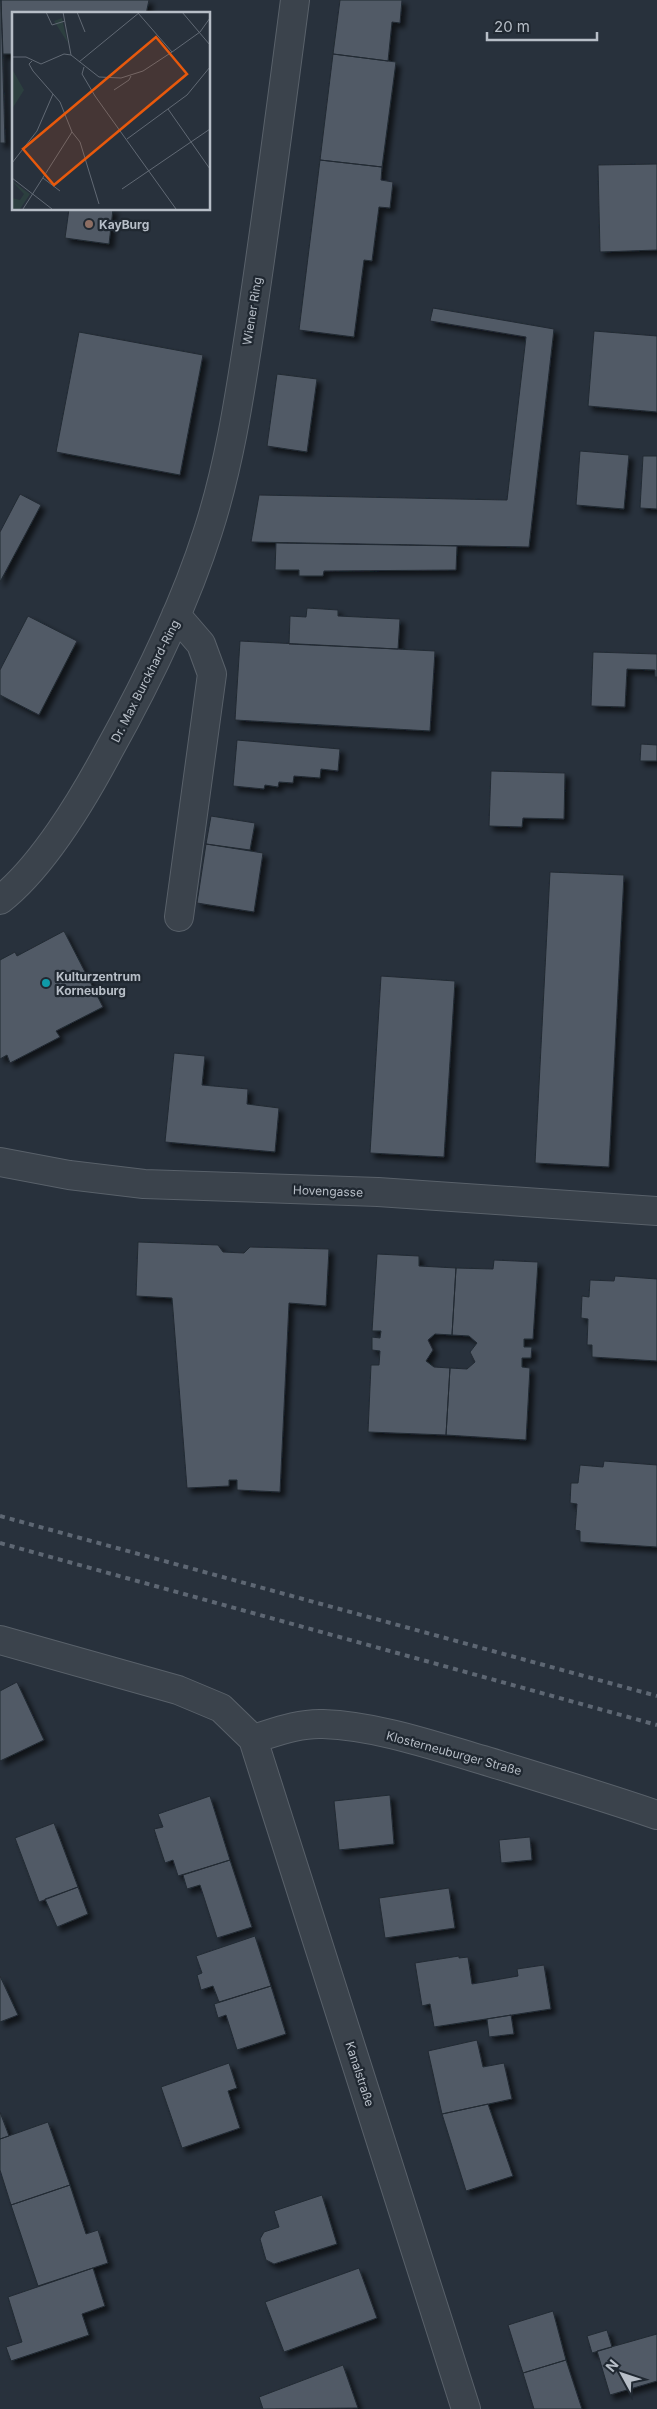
<svg xmlns="http://www.w3.org/2000/svg" width="657" height="2409" font-family="Inter,sans-serif">
  <defs>
    <filter id="shadow"><feDropShadow dx="4.5" dy="4.5" stdDeviation="2.5" flood-color="#0009"/></filter>
  </defs>
  <rect width="100%" height="100%" fill="#28313c"/>
  <path fill="#515a66" stroke="#222a33" filter="url(#shadow)" d="M0,0H1L5,143H0Z
    M1,0H149L146,14H14V54H3Z
    M340,0H402L400,23L392,22L388,61L333,54Z
    M333,54L396,62L382,167L320,160Z
    M320,160L382,167L381,180L393,182L390,208L379,207L372,261L364,260L354,337L299,330Z
    M657,164V250L600,252L598,165Z
    M69,209H113L109,244L65,238Z
    M433,308L554,329L529,547L251,542L259,495L507,500L526,337L430,321Z
    M594,331L657,336V412L588,406Z
    M79,332L203,355L180,475L56,452Z
    M277,374L317,379L307,452L267,446Z
    M580,451L629,455L624,509L576,505Z
    M643,456H657V509L640,508Z
    M20,494L41,505L0,582V532Z
    M276,543L457,546L456,570L324,571L323,576H299V570H275Z
    M307,608L338,610V616L400,619L398,649L289,644L290,616L306,617Z
    M28,616L77,641L39,715L0,695V670Z
    M240,641L435,651L430,731L235,720Z
    M593,652L657,654V677H655V670L627,669L625,707L591,706Z
    M237,740L340,749L338,771L321,769L320,778L294,776L293,783L279,782L278,787L265,785L264,789L233,786Z
    M641,744L657,745V761H640Z
    M491,771L565,773L564,819L523,818L522,827L489,826Z
    M211,816L255,823L250,850L206,844Z
    M206,844L263,853L254,912L197,903Z
    M550,872L624,875L609,1167L535,1163Z
    M64,931L103,1007L56,1031L60,1037L10,1063L7,1055L0,1059V960L15,952L17,956Z
    M381,976L455,981L444,1157L370,1153Z
    M174,1053L205,1056L202,1085L248,1089L247,1104L279,1108L275,1152L165,1142Z
    M138,1242L218,1245L223,1252L244,1253L250,1247L329,1249L326,1306L289,1303L280,1492L237,1490V1480H229V1486L187,1488L172,1298L136,1296Z
    M377,1254L419,1256V1266L456,1268L452,1335L435,1334L428,1340L433,1350L426,1361L434,1367L450,1368L446,1435L368,1432L371,1365H379L380,1351L372,1350V1337L380,1338L381,1331H372Z
    M494,1260L538,1262L533,1339H524V1347H532L531,1358H522V1367L530,1368L526,1440L446,1435L450,1368L467,1369L475,1362L470,1352L477,1343L469,1336L452,1335L456,1268L493,1269Z
    M615,1276L657,1279V1361L592,1357V1345H587L588,1319L581,1318L582,1296L589,1297L590,1280L614,1281Z
    M604,1461L657,1465V1547L580,1542V1531L575,1530L577,1504L570,1503L571,1483H578L580,1465L603,1467Z
    M17,1682L44,1740L0,1761V1691Z
    M390,1795L394,1844L339,1850L334,1801Z
    M210,1796L230,1860L178,1876L173,1860L165,1863L154,1829L163,1827L158,1814Z
    M54,1823L78,1887L39,1902L15,1838Z
    M530,1837L532,1860L501,1863L499,1840Z
    M230,1860L252,1927L217,1938L200,1885L187,1889L183,1875Z
    M78,1887L88,1914L57,1927L45,1899Z
    M449,1888L455,1928L385,1938L379,1898Z
    M255,1936L271,1986L219,2002L213,1986L201,1990L197,1975L202,1973L196,1956Z
    M459,1956V1958L468,1957L472,1984L518,1976L517,1969L544,1965L551,2009L434,2027L430,2004L422,2006L415,1963Z
    M0,1976L18,2015L0,2022Z
    M271,1986L286,2034L237,2050L226,2015L218,2018L214,2004Z
    M511,2015L514,2034L489,2037L487,2019Z
    M477,2040L483,2067L504,2063L512,2099L442,2114L428,2051Z
    M229,2063L237,2088L228,2091L240,2128L182,2148L161,2087Z
    M488,2104L513,2176L466,2191L442,2114Z
    M0,2112L9,2136L0,2139Z
    M48,2122L70,2185L11,2205L0,2170V2139Z
    M70,2185L86,2234L98,2230L108,2263L38,2286L11,2205Z
    M322,2195L337,2244L274,2264L266,2260L260,2239L264,2232L279,2227L274,2211Z
    M93,2268L105,2306L82,2314L89,2335L11,2361L6,2347L22,2342L8,2297Z
    M359,2268L377,2318L284,2352L265,2302Z
    M553,2311L566,2360L523,2373L508,2325Z
    M607,2330L612,2347L592,2353L587,2336Z
    M657,2334V2381L610,2395L597,2351Z
    M566,2360L582,2409H534L523,2373Z
    M343,2365L358,2408L263,2409L259,2397Z"/>
  <g fill="none" stroke-linecap="round" stroke-linejoin="round">
    <g stroke="#59616a" stroke-width="30">
      <path id="street" d="M176,615L201,644L212,674L179,917
        M0,900C42,867 83,799 108,752C147,682 184,607 208,531C230,463 240,393 251,322C267,215 281,108 295,0
        M0,1162L69,1175L144,1184L378,1192L657,1211
        M0,1640L178,1690L221,1708L253,1739L466,2409
        M253,1739C276,1732 299,1723 323,1724C377,1726 432,1745 483,1760C541,1778 599,1795 657,1815"/>
    </g>
    <use href="#street" stroke="#3b434c" stroke-width="28"/>
    <path stroke="#5e6773" stroke-width="4" stroke-dasharray="5 5" stroke-linecap="butt" d="M0,1516L657,1696
      M0,1543L657,1725"/>
  </g>
  <circle fill="#8d6e63" stroke="#202831" stroke-width="2" cx="89" cy="224" r="5"/>
  <circle fill="#0f9aa8" stroke="#202831" stroke-width="2" cx="46" cy="983" r="5"/>
  <g text-anchor="middle" dominant-baseline="central" stroke-width="4.5" stroke-linejoin="round" paint-order="stroke">
    <g font-size="12" font-weight="bold" fill="#b7bec7" stroke="#202831" text-anchor="start">
      <text x="99" y="224">KayBurg</text>
      <text x="56" y="976">Kulturzentrum<tspan x="56" dy="14">Korneuburg</tspan></text>
    </g>
    <g font-size="12" fill="#b7bec7" stroke="#202831">
      <text transform="translate(252 311) rotate(-81)">Wiener Ring</text>
      <text transform="translate(145 681) rotate(-63)">Dr. Max Burckhard-Ring</text>
      <text transform="translate(328 1191) rotate(2)">Hovengasse</text>
      <text transform="translate(454 1753) rotate(15)">Klosterneuburger Straße</text>
      <text transform="translate(360 2074) rotate(72)">Kanalstraße</text>
    </g>
  </g>
  <g transform="translate(12 12)">
    <rect width="198" height="198" fill="#28313c"/>
    <path d="M50,6L53,20L56,31L42,9ZM0,57L12,78L0,97ZM0,169L18,182L8,197H0V186L8,188L12,182Z" fill="#2c3f3f"/>
    <path fill="none" stroke="#616974" stroke-width="1" d="M34,0L40,13L53,9M51,0L59,43M65,0L73,20M170,0L198,33M126,1L160,40M52,42L59,43L87,65L109,66L131,59L160,40L188,20L198,6M0,45H14L29,52L52,42M20,49L17,52L21,59L48,90L60,120L68,130L87,192M67,50L128,0M72,55L70,62L83,84L164,197M102,78L117,68L119,64M156,97L198,157M115,127L175,83L198,55M0,151L25,119L41,82M0,166L40,197M31,166L48,179M110,177L198,117M11,197L60,120"/>
    <path fill="#e8590c" fill-opacity="0.15" stroke="#e8590c" stroke-width="2.5" d="M144,25L175,62L42,173L11,137Z"/>
    <rect width="198" height="198" fill="none" stroke="#b7bec7" stroke-width="2.5"/>
  </g>
  <g transform="translate(622 2374) rotate(310)" stroke="#202831" stroke-width="4" paint-order="stroke">
  <path d="M0-4L9 19L0 12L-9 19Z" fill="#b7bec7"/>
  <text y="-8" font-size="14" font-weight="bold" text-anchor="middle" fill="#b7bec7">N</text>
  </g>
  <path d="M487 32v8h110v-8" fill="none" stroke="#b7bec7" stroke-width="2.5"/>
  <text x="494" y="32" font-size="15" fill="#b7bec7" stroke="#202831" stroke-width="4" paint-order="stroke">20 m</text>
</svg>
